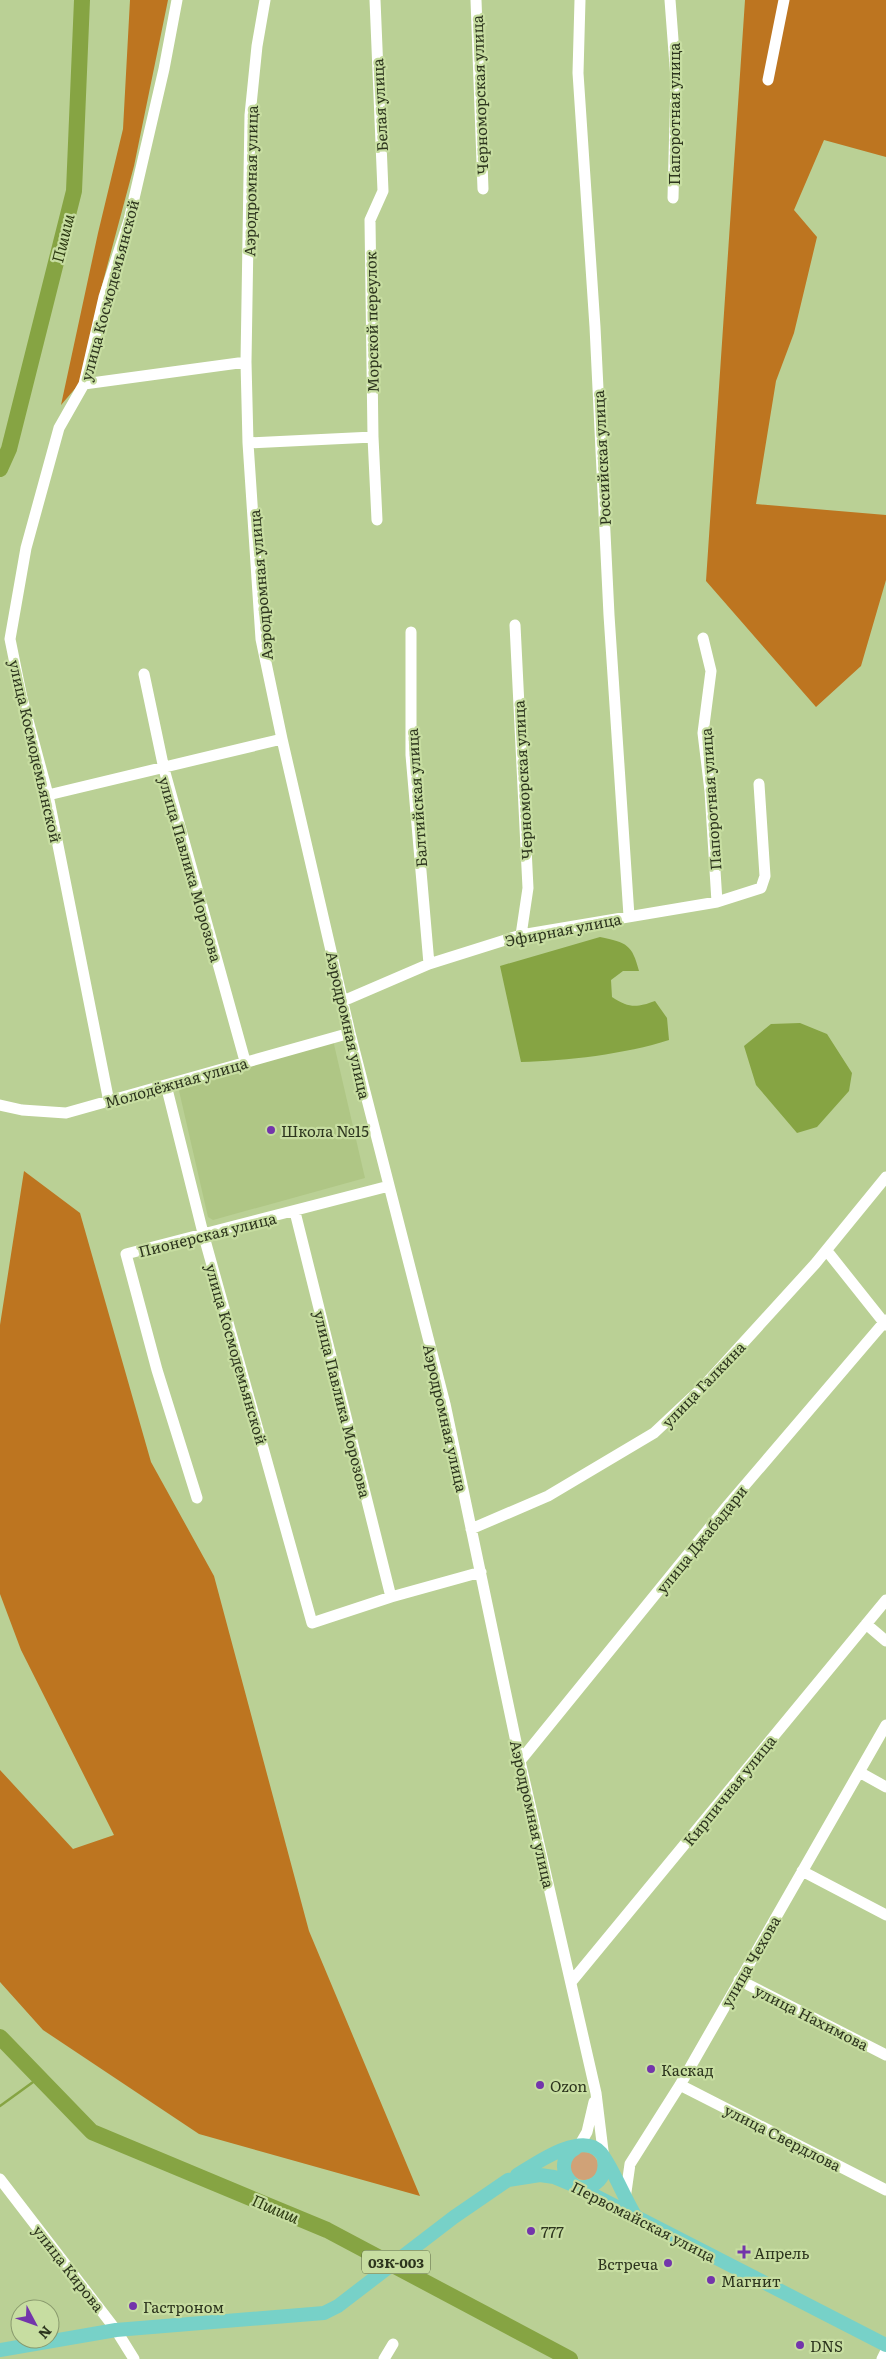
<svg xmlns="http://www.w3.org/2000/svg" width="886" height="2359" font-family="Literata,serif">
  <rect width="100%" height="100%" fill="#bad095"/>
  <path fill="#afc685" d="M333,1040L365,1178L213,1220L208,1217L177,1082Z"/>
  <path fill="#d0a277" d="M570 2166a14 14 0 1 1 28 0a14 14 0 1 1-28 0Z"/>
  <path fill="#bd7520" d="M130,0H168L134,166L101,289L79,384L61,405L98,233L123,129Z
    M745,0H886V157L824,140L794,210L817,237L794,333L776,381L756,504L886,515V580L861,666L816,707L706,581Z
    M24,1171L80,1213L151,1462L214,1576L309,1931L420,2196L199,2134L43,2030L0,1982V1770L73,1849L114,1835L21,1650L0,1594V1325Z"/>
  <path fill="#86a443" d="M600,937C627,943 632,944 639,971H623L611,980L612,997C629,1008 636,1008 655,1001L667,1018L669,1040C626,1054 566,1061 521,1062L500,966Z
    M800,1023L827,1034L852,1073L849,1091L817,1127L797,1133L756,1085L744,1046L771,1024Z"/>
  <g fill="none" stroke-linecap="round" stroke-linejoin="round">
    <path stroke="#86a443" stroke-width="2.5" d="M0,2106L40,2077"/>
    <path stroke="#86a443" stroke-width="16" d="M0,469L9,449L74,191L82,0
      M0,2037L92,2132L327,2230L570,2359"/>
    <path stroke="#fff" stroke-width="11" d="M265,0L257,46L250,115L246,362L248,443L261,639L282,739L350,1033L445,1404L520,1761L596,2093L604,2159
      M375,0L383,191L370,220L373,437L377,520
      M476,0L483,189
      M580,0L578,73L595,327L609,615L629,916
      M670,0L676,79L673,198
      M768,80L784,0
      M84,384L246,362
      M248,443L373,437
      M515,625L528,888L521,935
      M411,632V755L429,964
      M703,638L711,671L703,733L710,791L717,902
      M144,674L164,769L245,1061
      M48,795L282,739
      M343,1001L429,964L521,935L717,902L761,888L765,876L759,784
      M166,1085L203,1233L312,1623L391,1597L481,1572
      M109,1102L48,795L22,698L10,639L26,548L59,428L84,384L104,297L129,220L164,69L177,0
      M0,1105L22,1110L66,1113L350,1033
      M295,1212L391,1597
      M827,1251L886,1325
      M197,1498L157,1370L126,1254L389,1186
      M471,1529L548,1496L654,1433L702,1388L815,1264L886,1177
      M866,1624L886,1641
      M520,1761L728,1505L886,1320
      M861,1773L886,1787
      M802,1871L886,1915
      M739,1980L886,2055
      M572,1981L886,1600
      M680,2085L886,2190
      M579,2146L587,2132L594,2102
      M0,2179L116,2330L134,2359
      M625,2199L630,2164L680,2085L886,1725
      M384,2359L393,2344
      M882,2359L886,2351"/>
    <path stroke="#77d1c8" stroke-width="14" d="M517,2175C535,2164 582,2130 601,2153C614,2170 624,2198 636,2217
      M573,2184C560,2173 561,2156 576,2148
      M578,2187C596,2189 607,2177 604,2159
      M0,2350L116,2330L324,2313L338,2306L454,2217L508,2180L540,2175L554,2177L578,2187L886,2345"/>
  </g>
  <g fill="#7335ab" stroke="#c7dda1" stroke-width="2">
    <circle cx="271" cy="1130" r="5"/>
    <circle cx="651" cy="2069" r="5"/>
    <circle cx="540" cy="2085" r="5"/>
    <circle cx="531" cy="2231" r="5"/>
    <path d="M741.5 2244.5h5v5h5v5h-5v5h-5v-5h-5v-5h5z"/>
    <circle cx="668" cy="2263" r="5"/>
    <circle cx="711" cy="2280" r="5"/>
    <circle cx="133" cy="2306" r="5"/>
    <circle cx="800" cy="2345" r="5"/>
  </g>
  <g text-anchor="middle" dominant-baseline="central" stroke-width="4.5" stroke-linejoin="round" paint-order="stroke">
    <rect fill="#c7dda1" stroke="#5b6745" stroke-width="1" x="362" y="2250.5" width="68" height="23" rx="4"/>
    <g font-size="14" font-weight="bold" fill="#2d351e">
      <text x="396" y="2262">03К-003</text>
    </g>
    <g font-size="15" fill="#2d351e" stroke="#c7dda1">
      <text transform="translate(479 95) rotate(-92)">Черноморская улица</text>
      <text transform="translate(379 105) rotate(-93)">Белая улица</text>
      <text transform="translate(673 114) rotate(-90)">Папоротная улица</text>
      <text transform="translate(250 181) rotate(-89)">Аэродромная улица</text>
      <text transform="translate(109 290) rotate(-75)">улица Космодемьянской</text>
      <text transform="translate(371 322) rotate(-91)">Морской переулок</text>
      <text transform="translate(601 458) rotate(-93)">Российская улица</text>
      <text transform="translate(260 585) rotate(-95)">Аэродромная улица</text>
      <text transform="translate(36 751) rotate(77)">улица Космодемьянской</text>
      <text transform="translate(522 780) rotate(-93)">Черноморская улица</text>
      <text transform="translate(416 798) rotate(-94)">Балтийская улица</text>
      <text transform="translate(710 799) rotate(-94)">Папоротная улица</text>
      <text transform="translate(191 869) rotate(74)">улица Павлика Морозова</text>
      <text transform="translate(563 929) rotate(-11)">Эфирная улица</text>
      <text transform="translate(349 1025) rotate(77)">Аэродромная улица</text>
      <text transform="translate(176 1082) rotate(-16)">Молодёжная улица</text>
      <text transform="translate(207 1234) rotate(-14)">Пионерская улица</text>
      <text transform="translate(237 1354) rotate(74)">улица Космодемьянской</text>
      <text transform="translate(703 1384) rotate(-46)">улица Галкина</text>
      <text transform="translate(343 1404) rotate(76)">улица Павлика Морозова</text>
      <text transform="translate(446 1418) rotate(77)">Аэродромная улица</text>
      <text transform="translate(701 1539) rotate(-51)">улица Джабадари</text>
      <text transform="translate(729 1790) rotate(-51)">Кирпичная улица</text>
      <text transform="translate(533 1814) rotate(77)">Аэродромная улица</text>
      <text transform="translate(750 1961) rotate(-60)">улица Чехова</text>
      <text transform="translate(812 2017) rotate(27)">улица Нахимова</text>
      <text transform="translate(783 2137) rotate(27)">улица Свердлова</text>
      <text transform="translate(644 2221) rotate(27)">Первомайская улица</text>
      <text transform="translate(69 2268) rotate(52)">улица Кирова</text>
    </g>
    <g font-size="15" fill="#2d351e" stroke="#c7dda1" text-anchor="start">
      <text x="281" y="1130">Школа №15</text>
      <text x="661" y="2069">Каскад</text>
      <text x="550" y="2085">Ozon</text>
      <text x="541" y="2231">777</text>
      <text x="754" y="2252">Апрель</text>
      <text x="658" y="2263" text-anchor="end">Встреча</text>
      <text x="721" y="2280">Магнит</text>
      <text x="143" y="2306">Гастроном</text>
      <text x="810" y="2345">DNS</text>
    </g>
    <g font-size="16" font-style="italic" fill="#2c3911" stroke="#c7dda1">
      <text transform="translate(62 238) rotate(-76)">Пшиш</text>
      <text transform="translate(276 2208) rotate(23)">Пшиш</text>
    </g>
  </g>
  <g transform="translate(35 2324) rotate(131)"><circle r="24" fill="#c7dda1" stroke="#899a6d"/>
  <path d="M0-4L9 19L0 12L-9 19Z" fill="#7335ab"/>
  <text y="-8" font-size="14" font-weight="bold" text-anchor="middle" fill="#2d351e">N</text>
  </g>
</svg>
